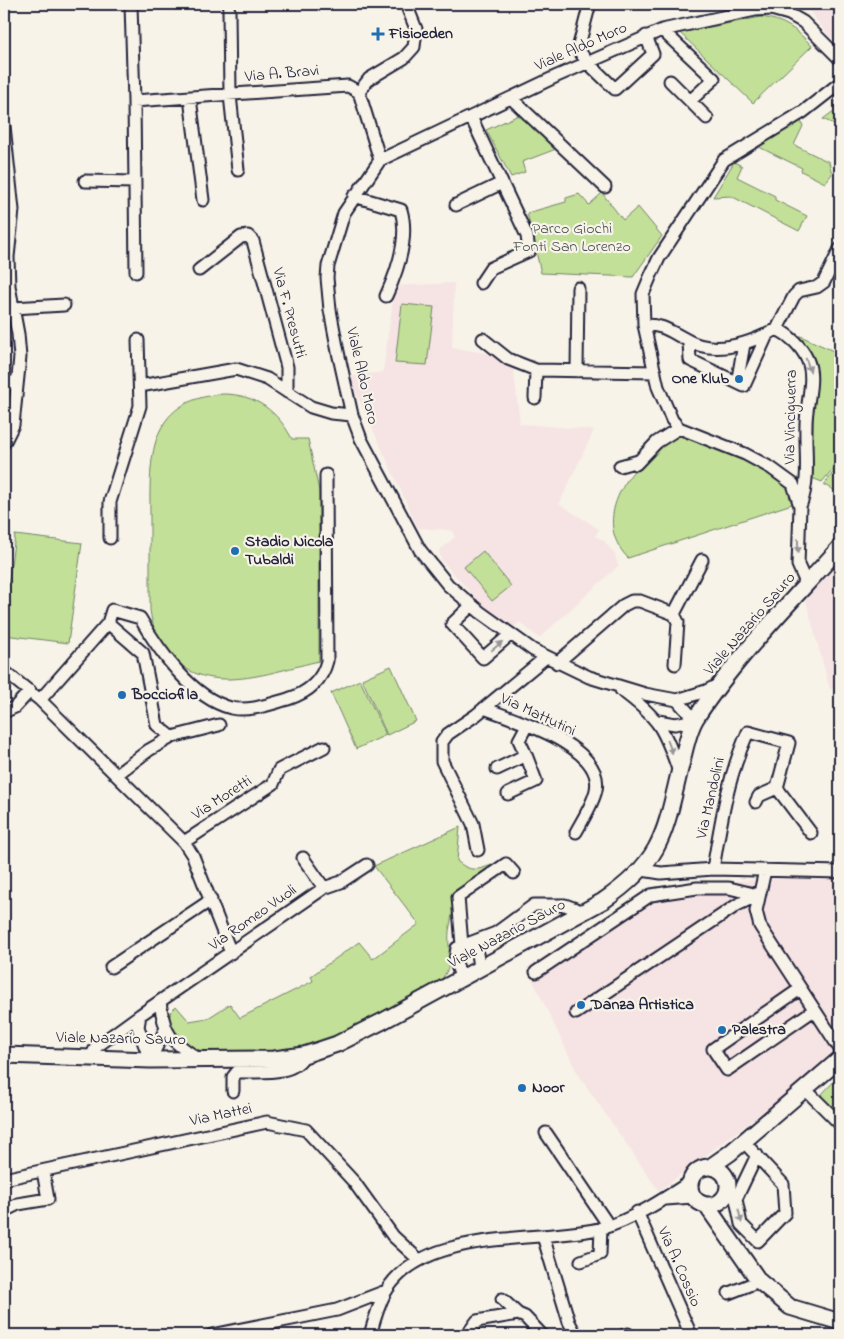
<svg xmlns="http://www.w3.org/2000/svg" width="844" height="1339" font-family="'Indie Flower',sans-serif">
  <rect width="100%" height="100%" fill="#f7f3e8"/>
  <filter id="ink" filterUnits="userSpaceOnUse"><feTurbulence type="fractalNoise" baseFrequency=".02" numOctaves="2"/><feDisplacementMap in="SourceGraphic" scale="10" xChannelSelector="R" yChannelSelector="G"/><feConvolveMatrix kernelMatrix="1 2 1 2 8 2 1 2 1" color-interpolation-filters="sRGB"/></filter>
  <g filter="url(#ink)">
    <path fill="#f6e3e3" d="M804,4H840V43L830,37Z
      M454,283L452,348L512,357L520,424L594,430L559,504L599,529L595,536L604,541L615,555L618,566L539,638L520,622L513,627L486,609L442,561L439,551L455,537L452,530L418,528L349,377L383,372L395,286Z
      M840,556V690L830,689L805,597Z
      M780,878L840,880V1049L833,1058L659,1191L578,1074L527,968L654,887Z"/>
    <path fill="#c2e097" stroke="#728169" d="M761,17C784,20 796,29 812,46L753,103L680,33Z
      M840,97V127L823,119L835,110L834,103Z
      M521,114L556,149L522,162L525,172L511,177L486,130Z
      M801,121L803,126L794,145L829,162L832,174L825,183L801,171L802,168L759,147Z
      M734,162L742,166L737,177L775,196V200L807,216L799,231L731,196L713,197Z
      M602,193L623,220L638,207L662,236L633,277L541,273L527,213L566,202V198L579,194L589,205Z
      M402,304L434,307L427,365L395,363Z
      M794,333L840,354V468L831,471L822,482L812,478L814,370L809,353Z
      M223,394C255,394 278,411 292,439H308L319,491V661C269,672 202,701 166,649C157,636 152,626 150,610C150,580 150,549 150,518C150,459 146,400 223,394Z
      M679,436C720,445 759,463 790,491L792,504L628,558C586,515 638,454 679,436Z
      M834,471H840V493L824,485Z
      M15,535L82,543L68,643L4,635V616Z
      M483,551L511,586L492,601L464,567Z
      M391,666L416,721L387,735L362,679Z
      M360,680L386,735L356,749L331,693Z
      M460,827L457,861C473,875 482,868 500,862L456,893C454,906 451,919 449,931C447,955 456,962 439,983C388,1010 336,1044 278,1051C261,1052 245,1051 228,1051C212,1051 197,1053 184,1043C173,1035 167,1023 171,1011L176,1006L189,1021L208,1018L230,1004L240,1018L313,981L311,976L359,942L373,959L419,924L374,866Z
      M840,1075V1118L819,1097Z"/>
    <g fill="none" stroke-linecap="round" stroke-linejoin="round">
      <g stroke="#22223b" stroke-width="15">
        <path id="minor" d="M131,5L134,101L348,86L359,92L380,160
          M589,7L578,49L587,62L615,89L653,54L646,36
          M229,10L230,95L238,170
          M662,30L714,79L690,101L707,118
          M670,81L690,101
          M359,92L369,79L404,58L414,47L416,29L406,4
          M190,98L203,200
          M511,98L605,187
          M134,101L136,272
          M4,126L13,210L8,257L9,286L18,334L20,357L13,425L4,443
          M85,181L135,182
          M354,196L401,210C409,237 398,270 386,296
          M456,205L502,183L471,117
          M199,270L241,237L248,236L253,241L287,367V392
          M481,283L491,268L529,251L527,236L502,183
          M4,306L13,308L64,305
          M644,325C663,324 671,332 687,340C715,356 751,343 777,329
          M777,329C789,335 801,346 807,359C816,378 806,403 806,424C805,451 810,479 801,504
          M777,329L794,296L799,291L817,287L824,282L840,249
          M483,339L508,359L536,370
          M689,342L690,360L744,386L767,335
          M577,371L578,288
          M738,378L744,344
          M140,386L236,369L267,379L311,407L331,413L352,415
          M4,387L11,382L17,383
          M535,398L536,370L655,372
          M636,464L657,442L679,428
          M620,466L638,461
          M110,538V502L140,406L138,340
          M807,585L798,565L800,506L793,484L771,468L745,454L679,428L672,420L658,387L644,325L643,294L651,275L659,258L724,160L803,112L840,83
          M472,605L452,624L483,658L511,634
          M674,614L702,560
          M108,623L143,653L157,725L172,737
          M557,663L624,605L632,601H640L674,614L678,622L675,664
          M4,671L40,700L184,842L193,856L231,953
          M720,684L706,691L677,700L645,694L589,677L533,650L480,612L448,585L420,550L361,439L352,415L338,352L330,310L327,278L328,266L344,213L380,160L557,76L662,30L755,10L771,9L789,14L803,22L840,59
          M621,690C659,718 664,728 679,772
          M40,700L108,623L112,610L140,618C159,651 192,698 231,708C250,712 270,704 288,699C307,693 322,681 327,661L326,475
          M484,708C514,720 605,746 596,790C593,804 583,819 576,832
          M4,712L15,707L30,691
          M658,721L675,724L695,720L677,700
          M497,769L526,755L519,740L527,725
          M116,775L149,750L172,737L219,725
          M508,794L536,781L526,755
          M756,802L759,796L777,788
          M184,842L273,784L279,770L324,747
          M478,850L473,824L442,761V742L448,734L476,715L546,657
          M303,858L324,888
          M713,869C721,821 728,776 748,732L789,743L777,788L811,833
          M642,870L661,873L713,869L840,872
          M765,870L756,911L760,926L840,1049
          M467,944L496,933L534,905H565L584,912
          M462,945L458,897L506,864L514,873
          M111,967L211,900
          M536,972L651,895L697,888H729L758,895
          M461,977L455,960L457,948L467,944L477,953L479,968
          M800,989L713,1049L727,1070L814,1010
          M160,1001C164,1035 170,1040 197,1058
          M576,1013L737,905L758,895
          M140,1015L138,1027L150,1060
          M91,1057L96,1047L140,1015L324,888L341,882L367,865
          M150,1060L165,1030
          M805,1089L840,1124
          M233,1091V1077L237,1072C257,1071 294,1077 304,1055
          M546,1133L609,1226
          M743,1141L783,1184L785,1213L758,1241L741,1224L736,1199L757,1155
          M4,1179L267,1122L306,1130L354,1182L393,1236L418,1259
          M666,1199L693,1197
          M4,1211L18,1204L48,1199L43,1171
          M637,1212L691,1335
          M543,1236L569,1322L576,1335
          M581,1261L600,1254L601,1228
          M729,1293L759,1281
          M502,1299L518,1314
          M212,1335L337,1310L386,1291
          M370,1335C374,1321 378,1306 385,1293C423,1226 539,1244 603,1228C632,1220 664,1199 690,1182
          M467,1335L477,1321L518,1314L525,1317L542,1335
          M624,1335L628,1334"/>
      </g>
      <g stroke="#22223b" stroke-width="19">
        <path id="major" d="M4,1055L150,1060L274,1059L304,1055L337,1044L383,1021L603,901C664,860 665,831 681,765C685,750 688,731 696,718C734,659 793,600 840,547
          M710,1167L730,1153L840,1059
          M690 1186a19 19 0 1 1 38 0a19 19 0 1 1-38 0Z
          M706,1205L759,1281L790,1307L840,1322"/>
      </g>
      <use href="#minor" stroke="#f7f3e8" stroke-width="11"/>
      <use href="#major" stroke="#f7f3e8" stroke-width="15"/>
    </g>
    <defs><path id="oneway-solid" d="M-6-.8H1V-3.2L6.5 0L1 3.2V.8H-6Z" transform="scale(1.25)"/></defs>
    <g fill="#97959a">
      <use href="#oneway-solid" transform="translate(808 365) rotate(71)"/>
      <use href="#oneway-solid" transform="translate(798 546) rotate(90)"/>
      <use href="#oneway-solid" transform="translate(497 646) rotate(-40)"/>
      <use href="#oneway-solid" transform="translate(670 747) rotate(69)"/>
      <use href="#oneway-solid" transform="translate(740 1216) rotate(77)"/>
    </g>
  </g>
  <g fill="#1f6fb2" stroke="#f7f3e8" stroke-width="2">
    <path d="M375.5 26.5h5v5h5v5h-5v5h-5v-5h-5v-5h5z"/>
    <circle cx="739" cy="379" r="5"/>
    <circle cx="235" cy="551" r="5"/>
    <circle cx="122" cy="695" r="5"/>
    <circle cx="581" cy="1005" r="5"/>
    <circle cx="722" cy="1030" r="5"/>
    <circle cx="522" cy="1088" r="5"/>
  </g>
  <g text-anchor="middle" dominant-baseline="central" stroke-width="4.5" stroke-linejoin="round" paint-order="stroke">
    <g font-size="16" font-weight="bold" fill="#22223b" stroke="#f7f3e8" text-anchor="start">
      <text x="389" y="34">Fisioeden</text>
      <text x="729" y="379" text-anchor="end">One Klub</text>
      <text x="245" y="542">Stadio Nicola<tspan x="245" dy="18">Tubaldi</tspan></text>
      <text x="132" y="695">Bocciofila</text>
      <text x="591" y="1005">Danza Artistica</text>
      <text x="732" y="1030">Palestra</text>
      <text x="532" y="1088">Noor</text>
    </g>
    <g font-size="16" fill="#22223b" stroke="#f7f3e8">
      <text transform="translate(581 47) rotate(-24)">Viale Aldo Moro</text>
      <text transform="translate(282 74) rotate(-5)">Via A. Bravi</text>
      <text transform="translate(289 313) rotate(75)">Via F. Presutti</text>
      <text transform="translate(362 376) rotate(77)">Viale Aldo Moro</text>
      <text transform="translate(791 417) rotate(-89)">Via Vinciguerra</text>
      <text transform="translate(750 624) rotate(-49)">Viale Nazario Sauro</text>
      <text transform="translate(538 715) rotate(25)">Via Mattutini</text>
      <text transform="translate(222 798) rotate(-33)">Via Moretti</text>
      <text transform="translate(711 798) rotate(-77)">Via Mandolini</text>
      <text transform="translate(253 918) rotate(-35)">Via Romeo Vuoli</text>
      <text transform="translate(507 934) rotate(-28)">Viale Nazario Sauro</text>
      <text transform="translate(121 1039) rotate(1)">Viale Nazario Sauro</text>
      <text transform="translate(221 1115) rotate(-12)">Via Mattei</text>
      <text transform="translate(679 1267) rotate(66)">Via A. Cossio</text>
    </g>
    <g font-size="16" fill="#4a5252" stroke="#f7f3e8">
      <text x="572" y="229">Parco Giochi<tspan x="572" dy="18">Fonti San Lorenzo</tspan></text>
    </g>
  </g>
  <rect width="844" height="1339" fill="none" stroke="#f7f3e8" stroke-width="20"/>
  <rect x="10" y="10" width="824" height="1319" fill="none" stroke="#22223b" stroke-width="2" filter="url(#ink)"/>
</svg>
